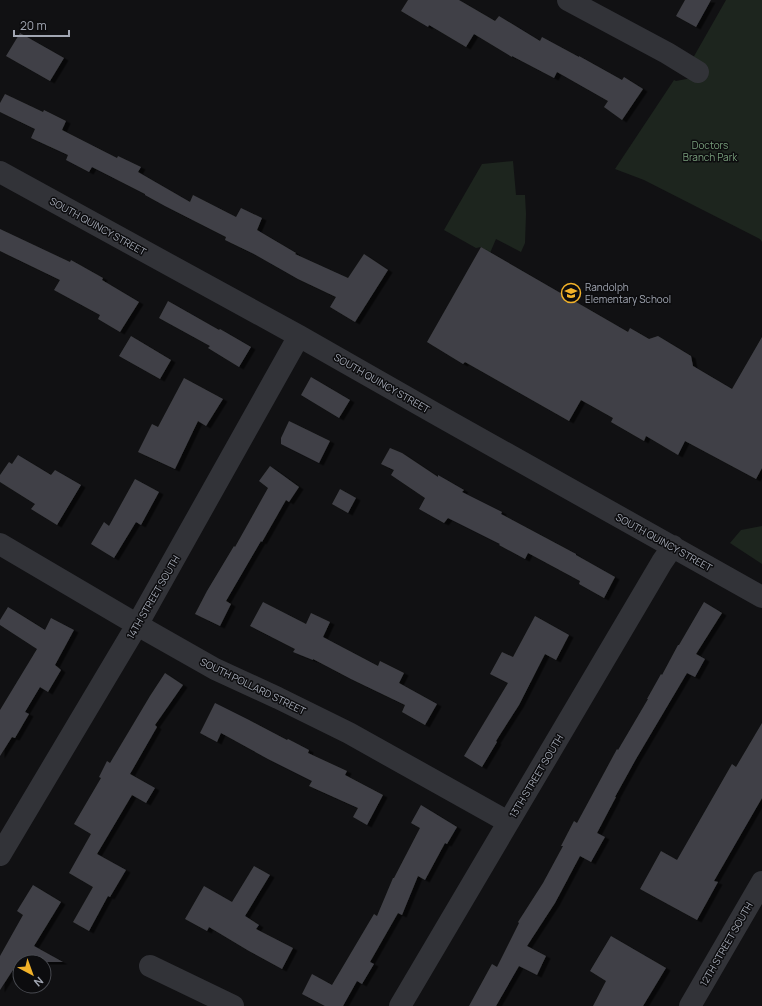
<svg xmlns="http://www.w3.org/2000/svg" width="762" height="1006" font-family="Manrope,sans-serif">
  <defs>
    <filter id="shadow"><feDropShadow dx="4.5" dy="2.5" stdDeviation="0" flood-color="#0009"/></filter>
  </defs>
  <rect width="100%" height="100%" fill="#111113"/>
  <path fill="#1d251e" d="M726,0H762V242L760,239L644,180L615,169L674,80L676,81L702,76L693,58Z
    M513,161L516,195H525L526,214L525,243L521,252L496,239L490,253L481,247L476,248L444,230L482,164Z
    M762,526V564L730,543L741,530Z"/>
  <path fill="#404146" filter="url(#shadow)" d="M408,0H459L495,21L499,16L540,41L542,37L579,57V56L622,80L624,77L643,89L622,120L604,107L608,101L557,72L554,78L512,56V57L474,34L466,47L429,25L428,27L401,11Z
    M685,0H711L696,27L676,16Z
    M20,33L64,58L50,81L6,56Z
    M5,94L43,112L44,110L66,121L62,130L117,158L118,156L141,167L138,172L190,202L193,195L236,217L241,208L262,218L257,230L296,253L295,254L348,278L364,254L388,270L355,322L330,307L336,297L298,279L254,254L225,240L226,237L165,206L145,195V194L92,167L89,172L66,160L68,155L31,138L35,129L0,112V103Z
    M0,229L70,262L71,260L103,278L102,280L139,302L120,332L98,319L100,315L54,290L60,280L0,251Z
    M481,247L628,332L630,328L649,339L658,336L691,356L693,366L732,389L762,337V468L756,479L685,441L678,455L646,436L644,441L611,422L613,418L581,400L569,421L465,362L463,364L427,342Z
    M168,301L219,330L220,329L251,347L239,367L208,348L210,346L159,318Z
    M131,336L171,360L160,379L119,356Z
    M311,377L350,400L339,418L301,395Z
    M184,378L223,399L206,426L198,421L175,469L138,452L152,424L158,427Z
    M289,421L330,441L319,463L281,444V438Z
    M390,448L402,453L438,477V475L464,490L462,492L502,512L501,514L576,554V555L615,577L604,598L579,584L580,581L528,553L525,559L499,545L500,544L448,518L444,523L419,509L425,498L391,475L394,470L381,464Z
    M18,455L51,475L55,470L81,485L57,525L31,509L35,504L0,482V475L9,462L12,464Z
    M270,466L299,487L289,502L286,500L262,542L261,541L226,601L231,604L220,626L195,614L207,591L234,546L235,547L268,488L259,481Z
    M135,479L159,492L141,525L136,522L114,558L91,544L104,522L109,526Z
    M340,489L356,498L348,513L332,504Z
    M263,602L306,624L311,613L330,622L323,637L378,666L380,661L404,673L399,683L437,704L425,725L402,712L405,705L351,679L313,659V660L293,652L295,649L250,626Z
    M704,602L722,613L696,654L705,659L695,677L687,673L636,759L615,797H616L597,833L605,837L591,862L580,856L555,903L527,946L546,956L537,975L519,966L496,1006H469L492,964L497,967L519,923L518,922L543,883L563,846H561L574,821L577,823L617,749L618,750L648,699H647L661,674L662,675L678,645H679Z
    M8,607L45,630L51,618L74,630L55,665L61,670L48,692L40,687L25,712L29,714L15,738L12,737L0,756V710L37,649L0,625V620Z
    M535,616L569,635L556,660L545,654L519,705L496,741L497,742L482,767L464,756L508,683L490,674L502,652L513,657Z
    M165,673L183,685L155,725L157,727L130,774L155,788L146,803L132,795L97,854L126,870L110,897L108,896L89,931L73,922L93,887L69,873L91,834L74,824L101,778L99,777L107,761L110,763L150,696Z
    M215,703L249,720L287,740L288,739L309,750L308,753L347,771L345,775L383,795L367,825L353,817L358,808L309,786L312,781L268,759L221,733L217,742L200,733Z
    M762,723V798L714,881L718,882L697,920L640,889L661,851L677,860L732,764L736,767Z
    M421,805L457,827L447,844L445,843L425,880L418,876L402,915L398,913L370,962L374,964L362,984L357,981L343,1006H325L302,994L312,974L332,985L374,914L377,916L393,878H394L420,828L411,823Z
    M254,866L270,875L245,916L259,925L256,929L293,948L282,969L249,951L209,927L207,931L185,919L204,886L232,902Z
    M33,885L61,902L34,946L63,962H18L0,990V956L23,915L17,911Z
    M611,936L666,968L643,1006H593L606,981L590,971Z"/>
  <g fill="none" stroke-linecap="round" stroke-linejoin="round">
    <path stroke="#323338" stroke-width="22" d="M568,0L667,53L698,72
      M0,172L299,336L436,414L762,597
      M0,544L148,631L215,669L278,698L349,733L508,822
      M0,855L137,625L299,336
      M150,966L233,1006
      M400,1006L662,562L673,546
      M690,1006L762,882"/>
  </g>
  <defs>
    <g id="school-ring" transform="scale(1)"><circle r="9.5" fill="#0c0c0e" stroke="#f2b229" stroke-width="1.5"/><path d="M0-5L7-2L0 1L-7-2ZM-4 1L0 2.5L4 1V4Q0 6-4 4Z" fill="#f2b229"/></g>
  </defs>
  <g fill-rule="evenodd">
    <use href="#school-ring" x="571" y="293"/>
  </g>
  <g text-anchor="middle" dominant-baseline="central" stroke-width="3" stroke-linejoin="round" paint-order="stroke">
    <g font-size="10" fill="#799f7c" stroke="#0c0c0e">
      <text x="710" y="145">Doctors<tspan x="710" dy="12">Branch Park</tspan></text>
    </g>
    <g font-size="10" fill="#a2a7b3" stroke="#0c0c0e">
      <text transform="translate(98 226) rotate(29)">SOUTH QUINCY STREET</text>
      <text transform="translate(382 383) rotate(30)">SOUTH QUINCY STREET</text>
      <text transform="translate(664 542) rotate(29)">SOUTH QUINCY STREET</text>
      <text transform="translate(153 597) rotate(-60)">14TH STREET SOUTH</text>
      <text transform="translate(253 686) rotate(26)">SOUTH POLLARD STREET</text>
      <text transform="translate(536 776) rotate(-59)">13TH STREET SOUTH</text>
      <text transform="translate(726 944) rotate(-60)">12TH STREET SOUTH</text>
    </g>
    <g font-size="10" fill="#a2a7b3" stroke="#0c0c0e" text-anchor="start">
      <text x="585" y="287">Randolph<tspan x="585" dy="12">Elementary School</tspan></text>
    </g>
  </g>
  <g transform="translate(32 974) rotate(139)"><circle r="19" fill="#0c0c0e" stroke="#484a50"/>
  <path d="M0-3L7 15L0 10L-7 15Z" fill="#f2b229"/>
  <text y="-6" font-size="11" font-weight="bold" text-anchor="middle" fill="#a2a7b3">N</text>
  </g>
  <path d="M14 30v6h55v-6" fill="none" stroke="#a2a7b3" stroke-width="2"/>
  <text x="20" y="30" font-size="12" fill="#a2a7b3" stroke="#0c0c0e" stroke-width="3" paint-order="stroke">20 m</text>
</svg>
